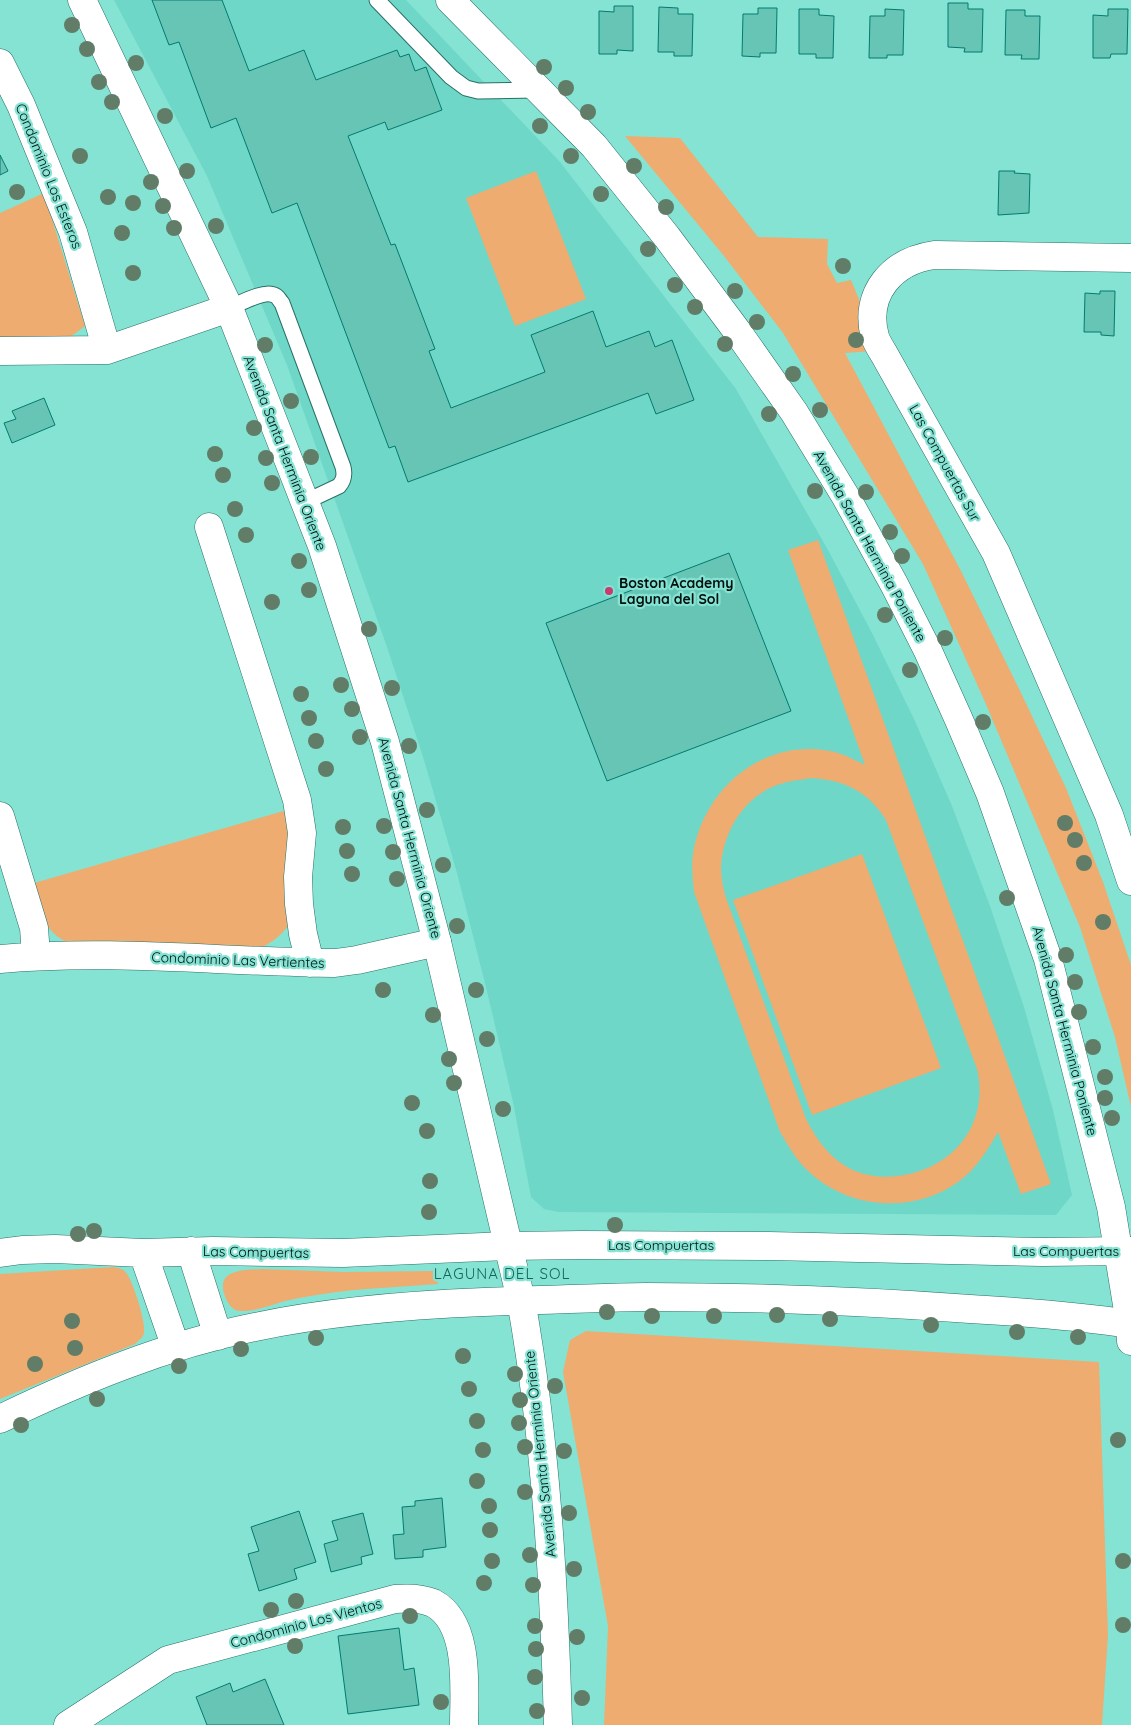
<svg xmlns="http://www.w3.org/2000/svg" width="1131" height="1725" font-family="Quicksand,sans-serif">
  <rect width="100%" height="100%" fill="#85e3d3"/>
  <path fill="#6ed7c7" d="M114,0H406L560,162L736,389L828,550L872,633L914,719L952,806L990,906L1024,1007L1053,1110L1072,1195L1056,1215L558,1212L544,1209L531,1197L513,1102L486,987L457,873L424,760L387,647L287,365L207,176Z"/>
  <path fill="#eeac70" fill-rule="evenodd" d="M625,136L680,138L758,237L828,239L827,264L837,283L851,280L866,316L874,351L845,353L960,569L1023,697L1066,788L1103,882L1131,965V1107L1115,1037L1080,927L985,702L923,564L783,333L724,256Z
    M536,171L586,299L515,326L466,198Z
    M44,193L85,326L65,341L0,338V213Z
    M818,540L1051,1184L1021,1194L998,1132C987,1151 976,1169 958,1182C912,1215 846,1209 806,1169C795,1158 788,1145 780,1132L694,892C693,880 691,866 693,854C703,789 763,738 830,751C843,753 854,760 865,765L788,550ZM811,778C844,780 868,791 886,820L977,1069C990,1125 952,1170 897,1176C883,1178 868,1176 855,1171C832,1161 817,1141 806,1119L726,898C723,888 721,878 721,868C722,834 743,797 777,785C788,781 800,780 811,778Z
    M287,810L290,833V923C281,937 270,944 255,950L69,943C41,931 41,909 34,883Z
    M862,854L941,1068L812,1115L733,900Z
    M113,1267C119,1268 124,1269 127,1274C133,1282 146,1322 144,1332C144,1337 139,1340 135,1344L0,1399V1274Z
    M262,1269L344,1272L434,1271L438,1284C400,1287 361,1288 323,1294C310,1296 297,1298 285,1301C271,1305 255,1312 240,1311C233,1311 227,1303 225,1296C215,1269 244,1270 262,1269Z
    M586,1331L1099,1362L1108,1635L1102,1725H604L608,1626L563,1372L570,1340Z"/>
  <path fill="#67c5b6" stroke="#037a6e" d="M152,0H222L249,71L304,50L316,80L397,50L400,57L409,54L415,71L426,67L442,110L388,130L385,122L348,136L391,245L395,244L435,349L429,351L451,408L545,372L531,335L593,311L606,347L649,331L655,347L672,340L694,400L656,414L648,393L408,482L395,446L389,448L297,203L272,213L236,118L211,128L179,42L169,45Z
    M948,3H968V9H983L982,52H964L965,48L948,47Z
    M614,6H633V51L617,50V54H599V11L614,12Z
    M659,7L678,8V14H693L692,56H674V52H658Z
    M758,8H777L776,53H760V57L742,56L743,14H758Z
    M799,9H819V15L834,16L833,58H816V54H799Z
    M885,9L904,10L903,55H887V58H869L870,16H885Z
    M1108,9H1128L1127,54H1111L1110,58H1093V15L1108,16Z
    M1006,10H1025V16H1040L1039,59H1021L1022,55H1005Z
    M0,155L8,171L0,175Z
    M999,171H1015L1014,173L1030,174L1029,213L998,215Z
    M1100,291H1115L1114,336L1101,335V332H1084L1085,293L1100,294Z
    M44,398L55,425L12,443L4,423L16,419L12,411Z
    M729,553L791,711L607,781L546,623Z
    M442,1498L446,1547L423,1550V1557L395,1559L393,1535L404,1534L402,1507L415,1506V1501Z
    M299,1511L316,1562L294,1569L297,1579L259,1591L248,1554L259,1551L251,1527Z
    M363,1513L373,1554L361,1557L362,1564L331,1572L324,1544L338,1540L332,1521Z
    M399,1628L404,1670L414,1668L419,1705L348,1714L338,1636Z
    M265,1679L284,1725H207L196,1697L230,1683L233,1692Z"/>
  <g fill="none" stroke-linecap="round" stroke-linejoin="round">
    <g stroke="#277166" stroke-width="17">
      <path id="lane" d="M377,0L451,77L466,88L478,91L537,90
        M229,308C239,304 264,290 274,295C278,296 279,300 282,303L343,467C345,475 344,480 339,486L305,502"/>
    </g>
    <g stroke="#277166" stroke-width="29">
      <path id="street" d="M0,63L21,105L73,232L107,350
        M1131,258L934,255C893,261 863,293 875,337C877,343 881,349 884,354L996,553L1109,815L1131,881
        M0,351L107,350L229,308
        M209,527L297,800L302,833L298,877L299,904L303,934L310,963
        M0,816L34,928L36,955
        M0,959C112,949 224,962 335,963L357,960L437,942
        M191,1251L218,1336
        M0,1253L22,1250L55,1249L143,1253L213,1251L343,1253L507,1246L582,1245L769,1246L1042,1252L1131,1251
        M143,1253L176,1348
        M0,1419C81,1380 166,1345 255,1327C330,1311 408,1305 484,1302C538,1300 592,1298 646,1297C755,1297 861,1301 970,1309C1024,1312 1078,1316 1131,1324
        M68,1725L168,1660L395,1599C407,1598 421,1598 433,1603C471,1623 464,1690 464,1725"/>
    </g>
    <g stroke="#277166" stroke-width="29">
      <path id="secondary" d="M82,0L229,308L322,546L385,742L437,942L521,1300C546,1441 554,1582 558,1725
        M450,0L594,146L667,237L737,331L794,412L846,497L894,584L928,651L959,720L990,793L1048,959L1111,1207L1130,1323L1131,1341"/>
    </g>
    <use href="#lane" stroke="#fff" stroke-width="15"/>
    <use href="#street" stroke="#fff" stroke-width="28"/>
    <use href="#secondary" stroke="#fff" stroke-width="28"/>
  </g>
  <g fill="#617c67">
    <circle cx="72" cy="25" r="8"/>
    <circle cx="87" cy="49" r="8"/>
    <circle cx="136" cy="63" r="8"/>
    <circle cx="544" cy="67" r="8"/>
    <circle cx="99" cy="82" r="8"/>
    <circle cx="566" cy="88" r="8"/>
    <circle cx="112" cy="102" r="8"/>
    <circle cx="588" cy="112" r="8"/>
    <circle cx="165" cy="116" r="8"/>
    <circle cx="540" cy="126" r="8"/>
    <circle cx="80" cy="156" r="8"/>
    <circle cx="571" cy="156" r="8"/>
    <circle cx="634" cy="166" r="8"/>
    <circle cx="187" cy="171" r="8"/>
    <circle cx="151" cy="182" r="8"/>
    <circle cx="17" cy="192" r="8"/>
    <circle cx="601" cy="194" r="8"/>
    <circle cx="108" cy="197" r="8"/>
    <circle cx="133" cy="203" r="8"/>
    <circle cx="163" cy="206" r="8"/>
    <circle cx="666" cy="207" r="8"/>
    <circle cx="216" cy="226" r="8"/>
    <circle cx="174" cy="228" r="8"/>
    <circle cx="122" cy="233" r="8"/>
    <circle cx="648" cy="249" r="8"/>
    <circle cx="843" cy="266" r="8"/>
    <circle cx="133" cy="273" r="8"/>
    <circle cx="675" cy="285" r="8"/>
    <circle cx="735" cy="291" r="8"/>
    <circle cx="695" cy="307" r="8"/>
    <circle cx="757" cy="322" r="8"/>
    <circle cx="856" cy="340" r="8"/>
    <circle cx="725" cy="344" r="8"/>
    <circle cx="265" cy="345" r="8"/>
    <circle cx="793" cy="374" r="8"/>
    <circle cx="291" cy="401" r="8"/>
    <circle cx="820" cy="410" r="8"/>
    <circle cx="769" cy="414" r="8"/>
    <circle cx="254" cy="428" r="8"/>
    <circle cx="215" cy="454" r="8"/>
    <circle cx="311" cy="457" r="8"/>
    <circle cx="266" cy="458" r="8"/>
    <circle cx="223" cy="475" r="8"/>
    <circle cx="272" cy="483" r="8"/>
    <circle cx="815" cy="491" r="8"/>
    <circle cx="866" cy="492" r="8"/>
    <circle cx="235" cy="509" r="8"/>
    <circle cx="890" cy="532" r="8"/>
    <circle cx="246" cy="535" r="8"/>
    <circle cx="902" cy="556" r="8"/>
    <circle cx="299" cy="561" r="8"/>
    <circle cx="309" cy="590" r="8"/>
    <circle cx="272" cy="602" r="8"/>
    <circle cx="885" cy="615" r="8"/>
    <circle cx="369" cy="629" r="8"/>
    <circle cx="945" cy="638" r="8"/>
    <circle cx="910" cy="670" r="8"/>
    <circle cx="341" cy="685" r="8"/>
    <circle cx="392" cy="688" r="8"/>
    <circle cx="301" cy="694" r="8"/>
    <circle cx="352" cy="709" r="8"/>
    <circle cx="309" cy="718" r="8"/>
    <circle cx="983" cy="722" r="8"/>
    <circle cx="360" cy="737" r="8"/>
    <circle cx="316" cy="741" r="8"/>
    <circle cx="409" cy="746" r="8"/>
    <circle cx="326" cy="769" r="8"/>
    <circle cx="427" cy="810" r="8"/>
    <circle cx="1065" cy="823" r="8"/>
    <circle cx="384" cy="826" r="8"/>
    <circle cx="343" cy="827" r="8"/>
    <circle cx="1075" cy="840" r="8"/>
    <circle cx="347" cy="851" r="8"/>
    <circle cx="393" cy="852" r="8"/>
    <circle cx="1084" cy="863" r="8"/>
    <circle cx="443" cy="865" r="8"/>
    <circle cx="352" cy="874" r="8"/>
    <circle cx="397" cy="879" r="8"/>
    <circle cx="1007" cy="898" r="8"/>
    <circle cx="1103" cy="922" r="8"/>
    <circle cx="457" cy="926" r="8"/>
    <circle cx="1066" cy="955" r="8"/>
    <circle cx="1075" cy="982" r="8"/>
    <circle cx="383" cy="990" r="8"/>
    <circle cx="476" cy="990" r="8"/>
    <circle cx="1079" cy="1012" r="8"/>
    <circle cx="433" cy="1015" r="8"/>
    <circle cx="487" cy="1039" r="8"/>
    <circle cx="1093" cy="1047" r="8"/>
    <circle cx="449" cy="1059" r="8"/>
    <circle cx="1105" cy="1077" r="8"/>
    <circle cx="454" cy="1083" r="8"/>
    <circle cx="1105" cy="1098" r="8"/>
    <circle cx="412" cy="1103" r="8"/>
    <circle cx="503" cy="1109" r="8"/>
    <circle cx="1112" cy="1118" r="8"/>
    <circle cx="427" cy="1131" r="8"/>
    <circle cx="430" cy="1181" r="8"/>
    <circle cx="429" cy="1212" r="8"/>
    <circle cx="615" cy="1225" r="8"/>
    <circle cx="94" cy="1231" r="8"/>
    <circle cx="78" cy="1234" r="8"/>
    <circle cx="607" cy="1312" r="8"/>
    <circle cx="777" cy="1315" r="8"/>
    <circle cx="652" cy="1316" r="8"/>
    <circle cx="714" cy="1316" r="8"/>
    <circle cx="830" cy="1319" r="8"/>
    <circle cx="72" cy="1321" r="8"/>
    <circle cx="931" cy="1325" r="8"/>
    <circle cx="1017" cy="1332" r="8"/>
    <circle cx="1078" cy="1337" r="8"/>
    <circle cx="316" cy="1338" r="8"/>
    <circle cx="75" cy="1348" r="8"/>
    <circle cx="241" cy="1349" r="8"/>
    <circle cx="463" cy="1356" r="8"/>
    <circle cx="35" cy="1364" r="8"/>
    <circle cx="179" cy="1366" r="8"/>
    <circle cx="515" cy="1374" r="8"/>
    <circle cx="555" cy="1386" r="8"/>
    <circle cx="469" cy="1389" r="8"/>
    <circle cx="97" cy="1399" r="8"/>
    <circle cx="520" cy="1400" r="8"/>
    <circle cx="477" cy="1421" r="8"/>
    <circle cx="519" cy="1423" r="8"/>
    <circle cx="21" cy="1425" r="8"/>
    <circle cx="1118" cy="1440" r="8"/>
    <circle cx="525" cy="1447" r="8"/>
    <circle cx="483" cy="1450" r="8"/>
    <circle cx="564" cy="1451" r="8"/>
    <circle cx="477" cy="1481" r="8"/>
    <circle cx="525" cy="1492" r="8"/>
    <circle cx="489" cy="1506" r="8"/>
    <circle cx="569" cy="1513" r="8"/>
    <circle cx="490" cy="1530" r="8"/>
    <circle cx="530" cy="1555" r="8"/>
    <circle cx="492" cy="1561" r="8"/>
    <circle cx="1123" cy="1561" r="8"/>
    <circle cx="574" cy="1569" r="8"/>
    <circle cx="484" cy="1583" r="8"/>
    <circle cx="533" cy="1585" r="8"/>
    <circle cx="296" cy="1601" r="8"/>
    <circle cx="271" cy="1610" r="8"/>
    <circle cx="410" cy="1616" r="8"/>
    <circle cx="1123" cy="1625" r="8"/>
    <circle cx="535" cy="1626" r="8"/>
    <circle cx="577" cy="1637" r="8"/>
    <circle cx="295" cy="1646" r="8"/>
    <circle cx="536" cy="1649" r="8"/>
    <circle cx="535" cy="1677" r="8"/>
    <circle cx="582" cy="1698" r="8"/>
    <circle cx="441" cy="1702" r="8"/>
    <circle cx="537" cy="1711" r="8"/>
  </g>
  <circle fill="#c73b6e" stroke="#85e3d3" stroke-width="2" cx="609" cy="591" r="5"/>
  <g text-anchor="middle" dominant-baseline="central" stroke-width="4.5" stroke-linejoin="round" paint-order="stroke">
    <g font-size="14" fill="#00100e" stroke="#85e3d3">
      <text transform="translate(49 176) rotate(68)">Condominio Los Esteros</text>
      <text transform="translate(285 453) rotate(69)">Avenida Santa Herminia Oriente</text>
      <text transform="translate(945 463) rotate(61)">Las Compuertas Sur</text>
      <text transform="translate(870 546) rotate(61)">Avenida Santa Herminia Poniente</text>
      <text transform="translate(410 838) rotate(75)">Avenida Santa Herminia Oriente</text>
      <text transform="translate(238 960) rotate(2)">Condominio Las Vertientes</text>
      <text transform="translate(1065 1031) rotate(75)">Avenida Santa Herminia Poniente</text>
      <text x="661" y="1245">Las Compuertas</text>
      <text x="1066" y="1251">Las Compuertas</text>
      <text transform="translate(256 1252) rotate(1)">Las Compuertas</text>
      <text transform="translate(540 1454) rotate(-96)">Avenida Santa Herminia Oriente</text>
      <text transform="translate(306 1623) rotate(-15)">Condominio Los Vientos</text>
    </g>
    <g font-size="14" font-weight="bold" fill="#00100e" stroke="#85e3d3" text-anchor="start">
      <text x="619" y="583">Boston Academy<tspan x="619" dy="16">Laguna del Sol</tspan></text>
    </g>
    <g font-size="15" letter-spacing="1" fill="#17645a" stroke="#85e3d3">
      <text x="502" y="1273">LAGUNA DEL SOL</text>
    </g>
  </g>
</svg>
